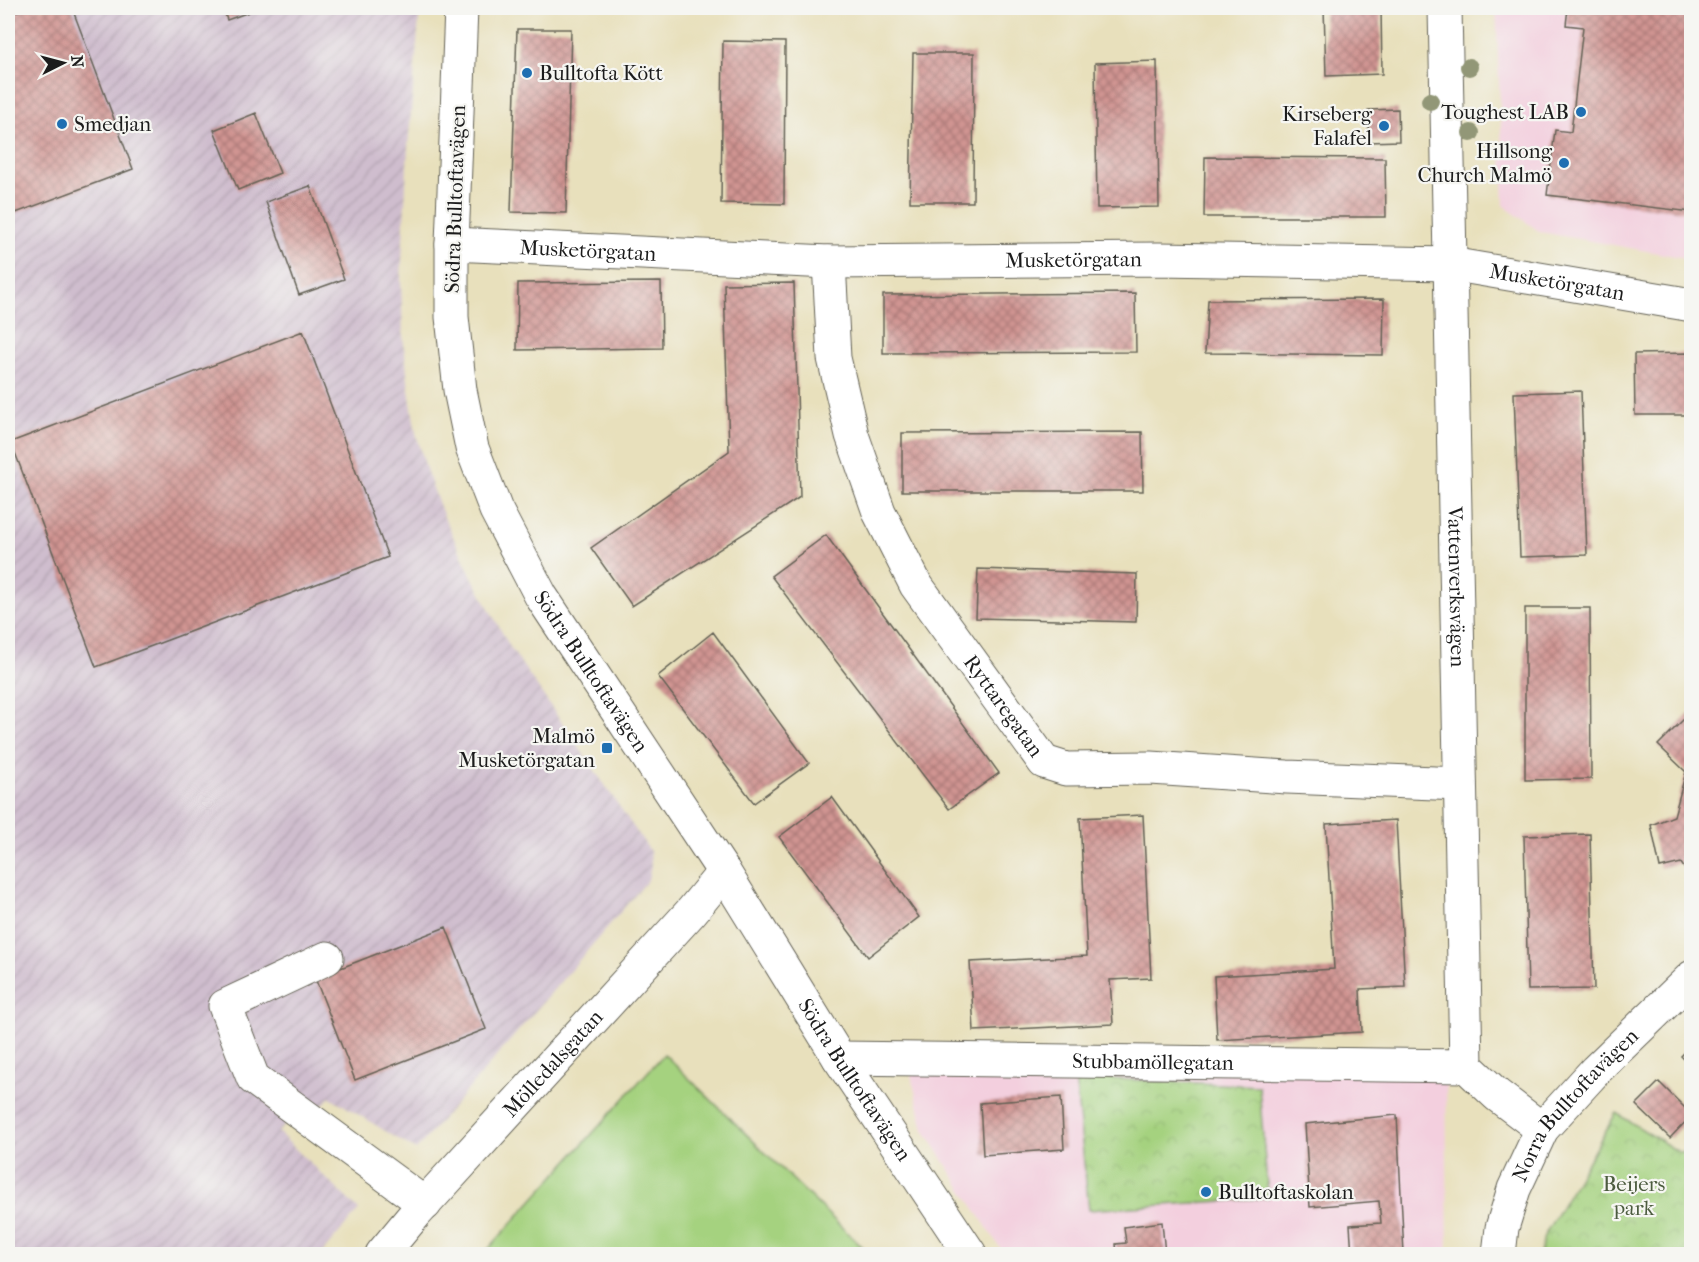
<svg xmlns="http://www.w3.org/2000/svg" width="1699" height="1262" font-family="'IM FELL French Canon',serif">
  <defs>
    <pattern id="industrial-furrows" width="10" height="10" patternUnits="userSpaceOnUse" patternTransform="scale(1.5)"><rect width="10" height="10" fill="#cfbdce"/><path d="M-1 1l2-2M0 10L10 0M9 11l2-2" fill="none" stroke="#b1a2b0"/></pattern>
    <pattern id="park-crowns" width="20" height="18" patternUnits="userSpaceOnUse" patternTransform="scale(1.5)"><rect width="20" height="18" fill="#a5d27f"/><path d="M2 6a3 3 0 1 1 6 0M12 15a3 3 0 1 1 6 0" fill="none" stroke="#8db46d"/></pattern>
    <pattern id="building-cross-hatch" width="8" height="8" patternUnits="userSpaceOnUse" patternTransform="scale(1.5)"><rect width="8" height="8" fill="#d09492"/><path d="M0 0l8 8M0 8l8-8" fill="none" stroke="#a87876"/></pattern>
  </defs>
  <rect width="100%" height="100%" fill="#f6f6f2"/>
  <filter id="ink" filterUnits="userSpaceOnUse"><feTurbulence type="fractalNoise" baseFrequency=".0167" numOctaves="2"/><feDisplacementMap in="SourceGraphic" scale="12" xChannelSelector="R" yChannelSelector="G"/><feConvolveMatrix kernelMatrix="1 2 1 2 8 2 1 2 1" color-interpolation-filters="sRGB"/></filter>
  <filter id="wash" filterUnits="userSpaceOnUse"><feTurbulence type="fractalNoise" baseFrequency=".008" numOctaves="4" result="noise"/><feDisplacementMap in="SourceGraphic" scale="24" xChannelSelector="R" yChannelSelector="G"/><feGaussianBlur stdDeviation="1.35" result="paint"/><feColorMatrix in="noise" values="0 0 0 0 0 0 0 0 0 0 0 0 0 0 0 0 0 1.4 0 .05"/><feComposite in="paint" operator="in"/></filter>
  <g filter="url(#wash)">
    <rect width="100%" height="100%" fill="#e8e0bc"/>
    <path fill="#f3cfde" d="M1496,8H1691V259L1540,232L1504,206Z
      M1446,1068L1448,1254H1004L924,1130L910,1071Z"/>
    <path fill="url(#industrial-furrows)" d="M8,8H420L408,147L401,280L403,335L409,390L416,433L427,472L444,517L471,575L510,647L650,851L651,866L648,880L416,1150L330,1097L306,1123L296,1114L278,1132L359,1210L321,1254H8Z"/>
    <path fill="#a5d27f" stroke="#60774e" stroke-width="1.5" d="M664,1054L869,1254H484Z"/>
    <path fill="url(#park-crowns)" stroke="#60774e" stroke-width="1.5" d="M1075,1077L1259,1086L1268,1198L1089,1210Z
      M1616,1113L1680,1153L1691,1150V1254H1540L1544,1236Z"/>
    <g id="blocks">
      <path fill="url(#building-cross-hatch)" d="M26,8H72L133,169L8,216V15Z
        M223,8H260L227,20Z
        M1324,8H1381L1382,74L1326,76Z
        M1568,8H1692V212L1547,195L1555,130L1571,132L1583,27L1566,25Z
        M517,29H571L566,213L511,212Z
        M723,41L785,42L784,204L721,203Z
        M913,53H974L973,202H910Z
        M1157,61L1159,207L1097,208L1095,63Z
        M1398,109L1399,141L1369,142L1368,110Z
        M256,113L280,173L238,190L214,130Z
        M1205,157L1385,158L1386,217H1204Z
        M310,186L344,279L299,295L266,202Z
        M661,282L662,348L517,350L518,283Z
        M794,283L800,497L632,606L591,548L729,451L724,284Z
        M1135,293L1136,352L883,353V295Z
        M1384,299L1383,355L1205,353L1208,300Z
        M303,331L388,557L96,667L11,442Z
        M1692,353V415H1635L1634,354Z
        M1581,391L1587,555L1520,557L1514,393Z
        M1142,432L1143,491H902V433Z
        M826,535L999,773L949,809L771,576Z
        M978,569L1137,574L1136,622L976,618Z
        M1525,608H1590L1591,779L1525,780Z
        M713,632L809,763L754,803L658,676Z
        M1692,711V880L1681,863L1660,868L1651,825L1674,816L1686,772L1658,745Z
        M832,797L919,917L868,957L779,837Z
        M1143,815L1151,978L1110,980L1113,1024L974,1031L970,962L1087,956L1080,818Z
        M1396,820L1405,987L1360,989L1362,1032L1217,1040L1214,976L1334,969L1326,824Z
        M1590,834L1594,989L1528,990L1524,836Z
        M446,927L486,1029L355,1080L315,978Z
        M1692,1045V1067L1681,1056Z
        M1659,1082L1692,1115L1670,1138L1636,1105Z
        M1061,1097L1064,1149L983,1155L980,1103Z
        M1397,1115L1404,1254H1352L1350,1225L1381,1223L1379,1201L1310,1207L1305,1124Z
        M1162,1222L1165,1254H1117L1116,1244L1126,1243L1124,1227Z"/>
    </g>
  </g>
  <g filter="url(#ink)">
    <use href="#blocks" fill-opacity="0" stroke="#636154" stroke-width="1.5"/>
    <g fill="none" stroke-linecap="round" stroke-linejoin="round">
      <g stroke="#636154" stroke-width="35">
        <g id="minor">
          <path id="s1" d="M461,8L452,244V317L460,390L472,448L496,510L541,596L724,872L839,1058L970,1254"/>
          <path id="s2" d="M1445,8L1466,1066L1497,1095L1542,1129"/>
          <path id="s3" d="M452,244L829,262L1159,259L1450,264L1692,305"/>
          <path id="s4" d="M829,262L834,358L852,435L879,512L916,585L1044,762L1066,769L1151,768L1287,777L1460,784"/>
          <path d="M327,958L225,1006L253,1078L425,1204"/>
          <path id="s5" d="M839,1058L1466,1066"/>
          <path id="s6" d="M382,1254L416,1213L692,911L724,872"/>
          <path id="s7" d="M1499,1254L1502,1228L1514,1189L1542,1129L1596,1070L1692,977"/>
        </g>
      </g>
      <use href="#minor" stroke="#fff" stroke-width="33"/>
    </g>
    <g fill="#929777">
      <circle cx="1469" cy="67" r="9"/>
      <circle cx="1430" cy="101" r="9"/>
      <circle cx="1471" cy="133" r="9"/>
    </g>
  </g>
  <g fill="#1f6fb2" stroke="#f6f6f2" stroke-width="2">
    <circle cx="527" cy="73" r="6"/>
    <circle cx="1581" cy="112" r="6"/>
    <circle cx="62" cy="124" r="6"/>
    <circle cx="1384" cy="126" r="6"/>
    <circle cx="1564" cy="163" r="6"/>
    <rect x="601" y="742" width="12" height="12" rx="3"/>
    <circle cx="1206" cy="1192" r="6"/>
  </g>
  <g text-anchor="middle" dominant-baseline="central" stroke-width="4.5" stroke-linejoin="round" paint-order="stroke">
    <g font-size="21" fill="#1c1c1c" stroke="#f6f6f2" text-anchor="end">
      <text x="539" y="73" text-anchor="start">Bulltofta Kött</text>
      <text x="1569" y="112">Toughest LAB</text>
      <text x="1372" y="114">Kirseberg<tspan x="1372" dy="24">Falafel</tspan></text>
      <text x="74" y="124" text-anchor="start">Smedjan</text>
      <text x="1552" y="151">Hillsong<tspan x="1552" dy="24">Church Malmö</tspan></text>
      <text x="595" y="736">Malmö<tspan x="595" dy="24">Musketörgatan</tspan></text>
      <text x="1218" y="1192" text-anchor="start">Bulltoftaskolan</text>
    </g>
    <g font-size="21" fill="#1c1c1c" stroke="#f6f6f2">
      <text transform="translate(455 199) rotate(-88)">Södra Bulltoftavägen</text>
      <text stroke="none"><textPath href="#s3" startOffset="136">Musketörgatan</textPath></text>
      <text stroke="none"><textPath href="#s3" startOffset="622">Musketörgatan</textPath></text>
      <text stroke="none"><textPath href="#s3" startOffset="1107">Musketörgatan</textPath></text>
      <text stroke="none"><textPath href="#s2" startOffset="579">Vattenverksvägen</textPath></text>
      <text stroke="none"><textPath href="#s1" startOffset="696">Södra Bulltoftavägen</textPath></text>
      <text stroke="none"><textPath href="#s4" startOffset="488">Ryttaregatan</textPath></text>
      <text stroke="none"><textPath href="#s5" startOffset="314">Stubbamöllegatan</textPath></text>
      <text stroke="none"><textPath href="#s6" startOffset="256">Mölledalsgatan</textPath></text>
      <text stroke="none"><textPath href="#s1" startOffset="1182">Södra Bulltoftavägen</textPath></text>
      <text stroke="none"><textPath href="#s7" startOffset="172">Norra Bulltoftavägen</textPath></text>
    </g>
    <g font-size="21" fill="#4c5c3f" stroke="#f6f6f2">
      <text x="1634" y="1184">Beijers<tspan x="1634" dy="24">park</tspan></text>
    </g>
  </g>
  <rect width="1699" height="1262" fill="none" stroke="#f6f6f2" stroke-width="30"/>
  <g transform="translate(63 63) rotate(84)" stroke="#f6f6f2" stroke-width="4.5" paint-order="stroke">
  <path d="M0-4.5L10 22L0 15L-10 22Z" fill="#1c1c1c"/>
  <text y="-9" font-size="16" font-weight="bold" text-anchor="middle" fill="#1c1c1c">N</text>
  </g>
</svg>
